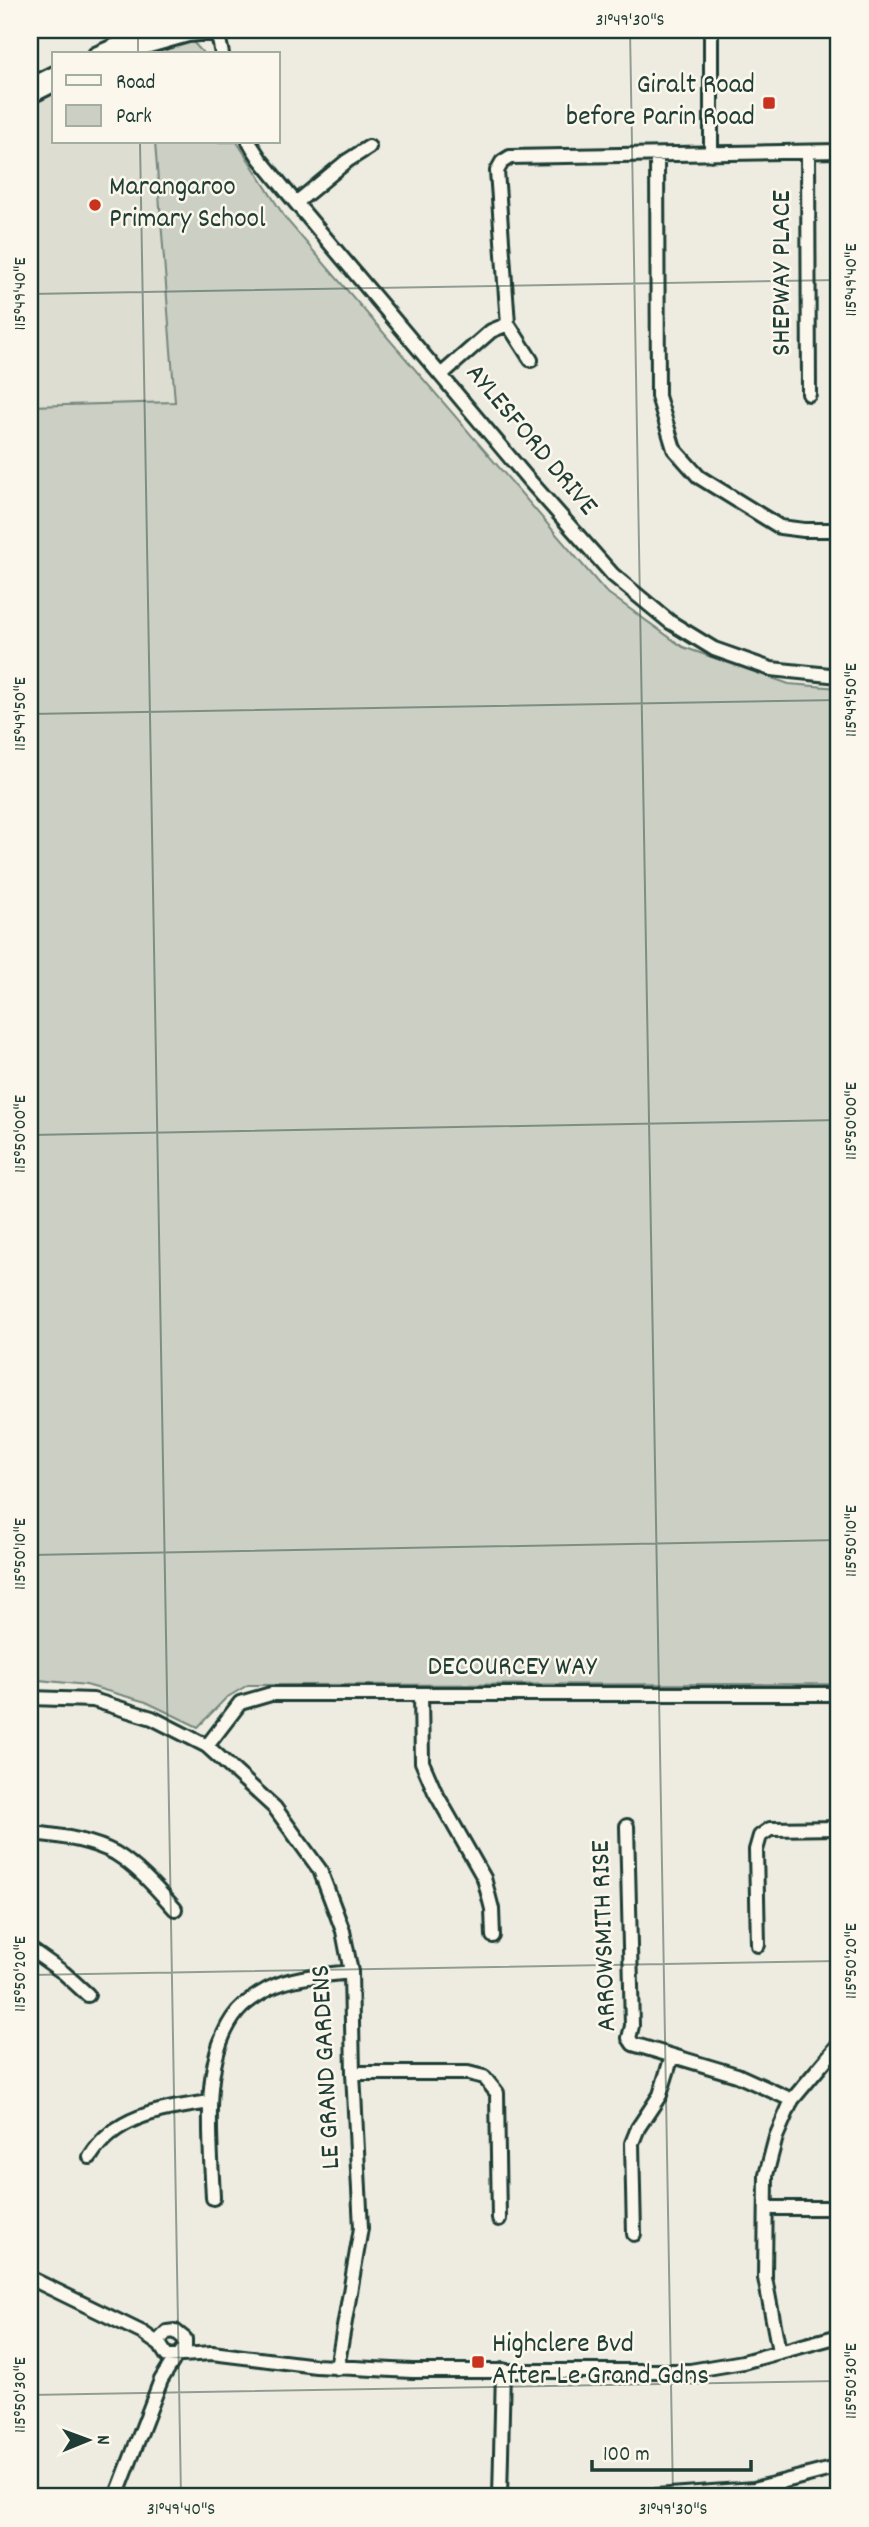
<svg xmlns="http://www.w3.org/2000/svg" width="869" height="2527" font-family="Dekko,sans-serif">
  <rect width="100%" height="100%" fill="#eeece1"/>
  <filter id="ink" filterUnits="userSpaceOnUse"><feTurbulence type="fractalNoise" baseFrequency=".0143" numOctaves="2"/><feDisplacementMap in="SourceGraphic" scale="14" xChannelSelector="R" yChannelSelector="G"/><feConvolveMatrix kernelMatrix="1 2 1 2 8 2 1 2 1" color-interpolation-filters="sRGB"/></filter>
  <g filter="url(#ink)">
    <path fill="#ddddd2" d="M54,93V142H155L175,403L30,406V104Z"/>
    <path fill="#cbcfc4" stroke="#75867c" stroke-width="2" d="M193,42L204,54H148L147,51Z
      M155,142H237L286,219L605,591L683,647L789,684L839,688V1684L248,1685L226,1698L198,1727L146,1702L86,1685L30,1679V406L175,402Z"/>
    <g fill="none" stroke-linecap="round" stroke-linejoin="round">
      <g stroke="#1f3d34" stroke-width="18">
        <path id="minor" d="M217,30L222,54
          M95,54L118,44L168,30
          M121,54L188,35L244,30
          M30,85L54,73
          M30,97L54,85
          M249,142L260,159L296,203L528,479L613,575L670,622L714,649L771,669L839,676
          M808,152L809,394
          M711,154V30
          M657,155L658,396L674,449L699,477L780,527L804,530H839
          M296,203L347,161L369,147
          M531,360L508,324L497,171L502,162L510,157L839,151
          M442,374L491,331L508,324
          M421,1694L422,1762L435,1792L484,1878L492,1909L493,1936
          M30,1698L93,1700L152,1718L207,1746L275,1808L320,1870L343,1931L351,1972L353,2073L361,2228L337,2368
          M207,1746L240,1703L271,1694H839
          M627,1826L632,2026L629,2038L633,2044L737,2075L792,2100
          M30,1833C56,1835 91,1840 115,1853C138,1867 157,1889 175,1909
          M758,1945L756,1850L760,1836L770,1829L839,1828
          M30,1949L64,1973L88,1995
          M353,2073H468L484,2077L497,2093L499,2219
          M90,2157C116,2114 165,2109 210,2102
          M213,2198C211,2143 199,2057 238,2011C245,2003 259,1994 268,1989C292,1976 325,1975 351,1972
          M766,2208H830L839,2205
          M634,2234L632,2143L638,2128L660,2095L672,2056
          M30,2278L143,2333L160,2345
          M779,2351L765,2278L766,2175L776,2137L792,2100L839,2044
          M180,2354L185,2347V2339L175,2331L167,2332L161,2338L160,2345L167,2356L212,2353L316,2366L412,2371H690L743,2362L839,2336
          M116,2497L161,2380L176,2356
          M500,2497L503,2370
          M642,2497L754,2489L839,2467"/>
      </g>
      <use href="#minor" stroke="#fbf7ec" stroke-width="12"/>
    </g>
  </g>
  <path fill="none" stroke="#1f3d34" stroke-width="2" stroke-opacity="0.45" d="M138,30V54M630,30L673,2497M140,142L181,2497M30,294L839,280M30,714L839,700M30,1135L839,1120M30,1555L839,1540M30,1975L839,1961M30,2395L839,2381"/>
  <g fill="#c8321e" stroke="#fbf7ec" stroke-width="2.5">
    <rect x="762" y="96" width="14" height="14" rx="3.5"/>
    <circle cx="95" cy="205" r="7"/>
    <rect x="471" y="2355" width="14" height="14" rx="3.5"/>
  </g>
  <g text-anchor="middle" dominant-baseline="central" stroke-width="5" stroke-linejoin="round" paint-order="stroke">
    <g font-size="28" fill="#1f3d34" stroke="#fbf7ec" text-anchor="start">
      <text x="755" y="87" text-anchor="end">Giralt Road<tspan x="755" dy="32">before Parin Road</tspan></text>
      <text x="109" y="189">Marangaroo<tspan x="109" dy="32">Primary School</tspan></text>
      <text x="492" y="2346">Highclere Bvd<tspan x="492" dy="32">After Le Grand Gdns</tspan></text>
    </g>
    <g font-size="28" fill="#1f3d34" stroke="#fbf7ec">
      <text transform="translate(784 273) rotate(-90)">SHEPWAY PLACE</text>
      <text transform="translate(530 441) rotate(50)">AYLESFORD DRIVE</text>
      <text x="512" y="1669">DECOURCEY WAY</text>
      <text transform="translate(606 1936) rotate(-92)">ARROWSMITH RISE</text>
      <text transform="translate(328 2067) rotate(-93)">LE GRAND GARDENS</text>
    </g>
  </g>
  <rect width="869" height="2527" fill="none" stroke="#fbf7ec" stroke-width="77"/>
  <rect x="52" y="52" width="228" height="91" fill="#fbf7ec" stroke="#a3ada2" stroke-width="2"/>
  <rect x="66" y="75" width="35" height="10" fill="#fbf7ec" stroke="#a3ada2" stroke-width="2"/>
  <text x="116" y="88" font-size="21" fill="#1f3d34">Road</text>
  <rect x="66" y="105" width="35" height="21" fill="#cbcfc4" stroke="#a3ada2" stroke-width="2"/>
  <text x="116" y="122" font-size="21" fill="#1f3d34">Park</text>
  <g transform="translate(88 2440) rotate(89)" stroke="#fbf7ec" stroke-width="5" paint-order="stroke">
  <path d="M0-5L12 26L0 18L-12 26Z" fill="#1f3d34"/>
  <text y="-10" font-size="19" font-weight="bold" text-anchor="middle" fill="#1f3d34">N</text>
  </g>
  <path d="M592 2460v10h159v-10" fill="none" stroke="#1f3d34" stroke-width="3.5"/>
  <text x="603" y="2460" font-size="21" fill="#1f3d34" stroke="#fbf7ec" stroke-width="5" paint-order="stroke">100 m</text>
  <rect x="38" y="38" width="792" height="2450" fill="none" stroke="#1f3d34" stroke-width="2.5"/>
  <g font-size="18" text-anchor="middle" fill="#1f3d34">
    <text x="630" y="25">31°49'30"S</text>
    <text transform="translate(850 280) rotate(-90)" y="6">115°49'40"E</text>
    <text transform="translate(19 294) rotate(-90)" y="6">115°49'40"E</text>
    <text transform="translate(850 700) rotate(-90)" y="6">115°49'50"E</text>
    <text transform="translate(19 714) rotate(-90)" y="6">115°49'50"E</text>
    <text transform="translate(850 1121) rotate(-90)" y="6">115°50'00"E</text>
    <text transform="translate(19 1134) rotate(-90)" y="6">115°50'00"E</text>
    <text transform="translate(850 1541) rotate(-90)" y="6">115°50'10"E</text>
    <text transform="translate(19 1554) rotate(-90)" y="6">115°50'10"E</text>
    <text transform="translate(850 1961) rotate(-90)" y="6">115°50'20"E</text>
    <text transform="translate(19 1974) rotate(-90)" y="6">115°50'20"E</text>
    <text transform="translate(850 2381) rotate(-90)" y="6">115°50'30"E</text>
    <text transform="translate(19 2395) rotate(-90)" y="6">115°50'30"E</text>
    <text x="181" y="2514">31°49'40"S</text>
    <text x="673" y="2514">31°49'30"S</text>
  </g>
</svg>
